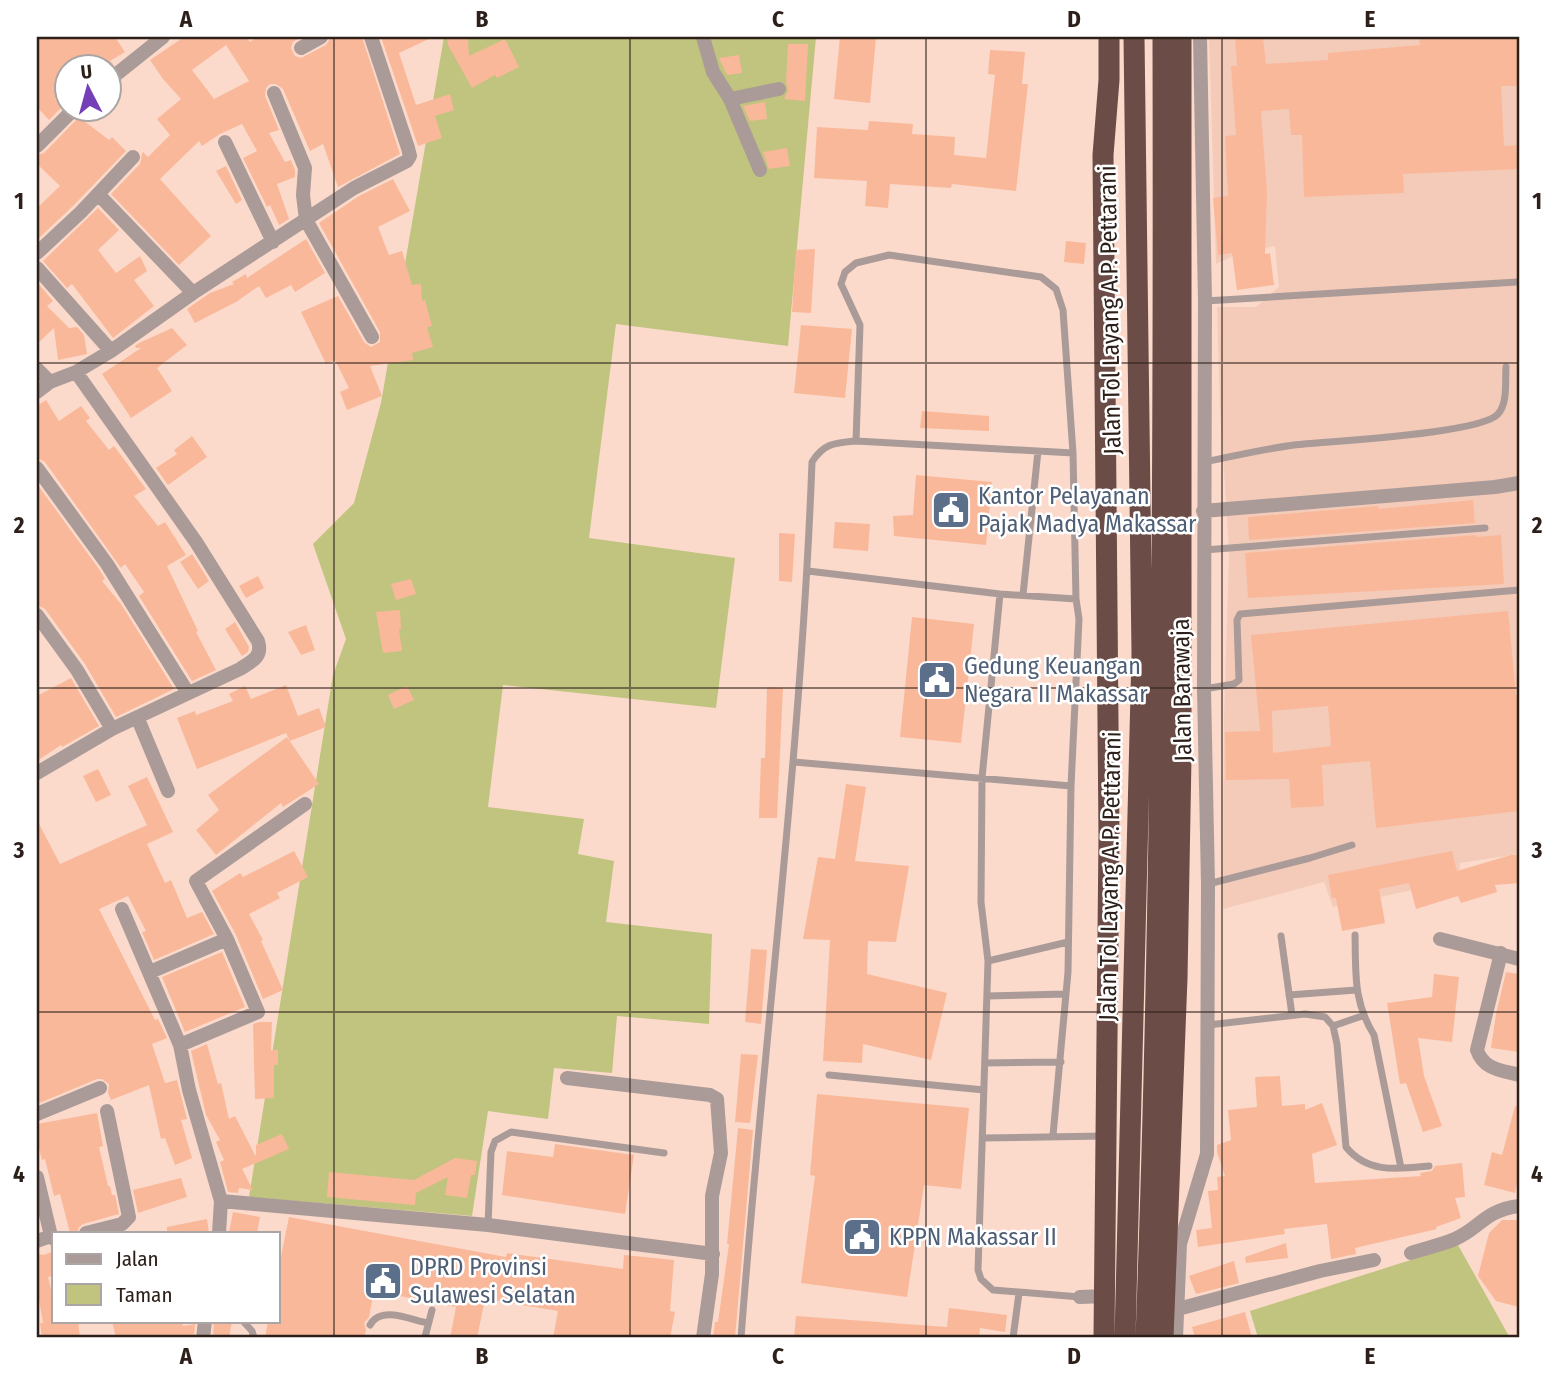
<svg xmlns="http://www.w3.org/2000/svg" width="1556" height="1375" font-family="'Fira Sans Condensed',sans-serif">
  <rect width="100%" height="100%" fill="#fbdacb"/>
  <path fill="#f4cbb9" d="M1209,37H1519V854L1460,863L1459,880L1333,907L1324,882L1223,909L1224,719L1229,551L1220,409L1217,307H1256L1279,287L1275,246L1238,254L1216,264Z"/>
  <path fill="#c0c47f" d="M444,37H816L788,346L616,324L589,538L735,558L716,708L503,685L488,807L584,819L578,854L614,861L606,922L712,934L709,1024L617,1016L612,1073L554,1068L548,1119L488,1111L472,1216L249,1197L333,675L346,639L313,544L354,503L381,403Z
    M1458,1245L1510,1338H1258L1250,1311Z"/>
  <path fill="#fab89a" fill-rule="evenodd" d="M37,37H115L125,52L110,61L113,64L111,66H66V87L55,99L64,105L49,120L37,107Z
    M184,37H246L250,42L257,37H301L293,42L291,48L295,56L301,58L326,45L331,37H362L400,154L338,187L323,144L310,151L283,89L276,84H270L266,88L265,96L279,130L269,133L285,162L291,160L295,170V177L277,184L289,219L279,225L270,205L267,207L243,158L257,151L242,124L220,134L202,146L199,141L160,179L211,236L179,265L111,194L140,164L142,154L143,152L148,157L170,135L157,119L181,99L163,79L150,60ZM226,45L249,81L214,99L192,70Z
    M381,37H433L399,53L416,105L450,94L454,110L435,116L442,138L418,146Z
    M447,37H468L469,56L505,39L519,67L497,78L495,75L472,88L448,45Z
    M840,37H876L870,103L834,99Z
    M1235,37H1263L1266,64L1328,60V53L1420,45L1419,39L1519,37V86H1501L1504,146L1519,145V169L1403,174L1404,193L1304,197L1302,135H1291L1289,109L1261,111L1267,192L1265,254L1270,253L1274,285L1237,290L1232,253L1218,255L1213,198L1228,196L1225,136L1236,135L1231,66H1237Z
    M788,44H808L805,101L784,99L788,91L786,82Z
    M990,50L1025,52L1022,84H1028L1016,191L952,184L951,188L890,184L888,208L865,206L867,181L814,178L817,127L868,130L869,121L913,124L912,134L955,137L954,155L986,158L995,75L988,74Z
    M739,55L742,73L727,75L719,58Z
    M765,102L767,119L750,121L743,106Z
    M79,117L109,140L112,137L126,151L74,205L37,240V208L60,186L37,164V155L44,153Z
    M787,148L790,166L769,169L763,152Z
    M226,166L242,200L236,204L216,171Z
    M393,179L410,211L378,227L389,255L402,251L412,285L421,284L422,301L425,300L432,326L427,327L433,347L412,353L413,360L370,366L382,396L347,410L340,392L349,388L335,360L326,364L301,312L338,296L364,342L371,347L380,342V332L319,223L359,196Z
    M98,208L119,230L98,250L116,273L140,256L147,271L134,280L154,306L113,338L72,284L67,288L43,261Z
    M306,239L325,273L295,292L291,285L266,298L259,286L236,302L195,323L187,309L210,293L234,284L232,282L246,274L247,278Z
    M1066,241L1086,243L1084,264L1064,262Z
    M815,249L811,313L792,312L796,250Z
    M37,282L53,301L47,306L69,328L77,327L84,335L87,354L58,360L54,328L37,344Z
    M801,325L852,329L845,398L794,393Z
    M172,328L187,345L157,368L172,391L131,418L102,374L141,348H136L135,346L139,343Z
    M46,400L59,421L81,406L90,418L86,421L109,450L114,446L146,489L134,496L158,526L165,522L186,555L167,566L198,631L196,632L216,670L192,681L139,596L144,592L125,564L121,568L45,462L37,458V406Z
    M922,411L989,416V431L920,428Z
    M192,436L207,457L168,485L156,468L177,454L174,450Z
    M916,475L992,482L986,545L894,536L893,516L913,515Z
    M37,484L99,569L105,579L102,581L121,604L174,689L116,717L85,664L45,609L37,605Z
    M1473,500L1475,523L1249,540L1248,517L1378,506L1379,509Z
    M835,522L870,524L868,551L833,548Z
    M779,533L795,534L792,582L779,581Z
    M1476,535L1477,537L1501,535L1504,584L1248,598L1245,553Z
    M192,554L209,581L198,589L180,562Z
    M258,576L264,588L246,598L239,586Z
    M411,579L416,594L396,600L391,584Z
    M400,610L401,629H399L402,651L383,653L376,612Z
    M1508,611L1516,695H1519V811L1376,828L1370,761L1322,765L1324,806L1291,808L1289,779L1226,780L1225,732L1260,731L1251,635ZM1328,706L1331,746L1273,753L1272,711Z
    M912,617L974,624L961,743L900,737Z
    M235,622L249,647L248,652L242,656L225,629Z
    M306,625L315,650L301,655L288,632Z
    M71,678L99,726L62,747L61,745L37,761V696Z
    M286,685L298,716L319,708L326,727L290,741L286,733L197,769L177,718L195,711L196,715L233,701L229,694L245,686L251,699Z
    M407,686L414,700L394,709L388,695Z
    M767,687L783,688L777,818H759L761,758H765Z
    M287,737L319,784L283,807L281,803L216,855L196,830L219,810L208,795Z
    M98,769L111,795L96,802L83,776Z
    M147,777L173,832L147,844L165,883L171,880L187,918L202,912L214,934L154,960L142,932L146,931L128,896L99,909L155,1020L158,1019L167,1038L152,1044L165,1083L177,1080L187,1119L181,1120L192,1158L175,1165L165,1138L161,1139L149,1085L111,1100L108,1093L109,1084L102,1079H97L37,1104V820L60,864L147,825L128,786Z
    M846,784L866,787L855,861L909,866L896,942L868,941L867,974L947,993L931,1060L863,1044L862,1063L823,1061L830,940L803,939L818,857L835,859Z
    M294,851L308,877L277,893L280,898L249,914L263,940L261,941L283,990L263,999L236,935L212,891L240,873L243,877Z
    M1452,851L1457,871L1511,855H1519V883L1495,885L1497,892L1461,903L1458,896L1416,909L1409,883L1379,889L1385,923L1342,931L1336,898H1332L1328,875Z
    M751,949L767,950L761,1024L745,1022Z
    M222,952L245,1007L185,1032L162,977Z
    M1506,972L1519,974V1052L1491,1048L1496,1014Z
    M1434,974L1459,977L1452,1042L1418,1038L1424,1076L1442,1126L1423,1132L1406,1083L1400,1084L1387,1003L1432,997Z
    M259,1022H272L271,1050H278V1065H274V1098L255,1099L253,1024Z
    M207,1044L218,1084L221,1083L229,1119L235,1116L256,1157V1145L282,1134L289,1149L242,1169L253,1190L239,1188L238,1193L228,1192L220,1162L224,1160L216,1142L220,1140L206,1115L191,1051Z
    M741,1054L758,1055L750,1123L735,1122Z
    M1280,1076L1282,1106L1305,1104V1110L1322,1103L1337,1145L1312,1154L1315,1183L1421,1176L1420,1173L1432,1171L1435,1166L1462,1163L1465,1197L1455,1198L1461,1218L1436,1227L1437,1229L1355,1248L1356,1254L1331,1259L1327,1224L1284,1229L1285,1234L1198,1247L1196,1230L1212,1228L1208,1191L1218,1190L1217,1177L1225,1176L1217,1152V1145L1231,1140L1228,1110L1257,1107L1255,1077Z
    M817,1094L969,1108L961,1189L924,1185L907,1297L801,1283L815,1176L810,1175Z
    M1515,1106L1519,1107V1175L1515,1193L1484,1185L1492,1152L1502,1155Z
    M97,1113L103,1146L99,1147L108,1186H110L112,1195H115L119,1214L83,1224L79,1227L77,1233H70L60,1194L54,1196L45,1159L42,1160L37,1141V1124Z
    M738,1128L753,1130L735,1338H713L715,1322H718L729,1244H727Z
    M555,1144L634,1155L625,1214L502,1195L507,1151L553,1157Z
    M455,1158L477,1161L475,1175H471L467,1198L445,1195L448,1177L416,1193L415,1205L327,1197L329,1172L414,1180Z
    M181,1178L187,1197L138,1213L133,1190Z
    M233,1212L260,1217L257,1233H229Z
    M289,1217L506,1257L507,1253L623,1269L624,1255L674,1260L670,1311L675,1312L670,1338H553L558,1311L485,1299L477,1338H450L456,1307L374,1291L369,1317L364,1323L366,1330L364,1338H265L268,1321H278V1271Z
    M207,1219L209,1233H167V1227Z
    M1502,1220H1519V1307L1496,1301L1478,1276L1489,1233Z
    M1286,1243L1288,1258L1246,1263L1245,1257Z
    M54,1251V1275L48,1277L54,1302V1321L57,1324L78,1321L80,1338H42L40,1323H43L37,1288V1254L44,1255Z
    M1234,1261L1239,1283L1196,1294L1189,1276Z
    M949,1308L1007,1315L1005,1332L980,1328L979,1338H794L796,1316L947,1327Z
    M1245,1312L1252,1338H1195L1192,1327Z
    M112,1321H182L183,1326L195,1324L194,1338H116Z
    M214,1321H232L229,1338H213Z"/>
  <g fill="none" stroke-linecap="round" stroke-linejoin="round">
    <path stroke="#ab9b98" stroke-width="7" d="M1205,301L1517,282
      M856,441L860,325L841,284L845,272L856,263L889,255L1041,277L1056,289L1063,310L1073,453L1076,599
      M1204,462C1234,456 1264,449 1294,445C1328,441 1481,434 1498,414C1508,403 1505,381 1506,367
      M1204,550L1485,528
      M808,571L1000,594L1076,599L1079,619L1071,786
      M1000,594L982,778L981,902L988,961L978,1270L981,1279L993,1290L1080,1297
      M1023,595L1038,451
      M1204,689L1234,684L1239,680L1237,620L1240,614L1519,590
      M794,762L1071,786L1068,972L1053,1135
      M1208,884L1310,858L1352,845
      M1355,935C1356,974 1353,1001 1374,1035L1401,1168
      M1281,936L1292,1015
      M988,961L1068,942
      M1289,995L1356,990
      M987,996L1066,994
      M1208,1025L1305,1014L1325,1017L1333,1026L1337,1044L1346,1147C1368,1174 1398,1169 1429,1166
      M1333,1026L1362,1016
      M985,1063L1061,1062
      M829,1075L984,1090
      M983,1138L1104,1136
      M488,1225L491,1152L495,1141L511,1132L664,1153
      M243,1321L252,1331L254,1338
      M370,1325C381,1305 411,1320 428,1323
      M425,1337L432,1310
      M741,1338C763,1046 801,755 812,462C824,443 835,443 856,441L1073,453
      M1013,1338L1019,1293"/>
    <path stroke="#ab9b98" stroke-width="14" d="M703,37L713,72L730,99L760,170
      M301,48L321,37
      M108,81L163,37
      M274,93L305,168L303,195L306,220L372,337
      M730,99L779,89
      M225,142L273,242
      M37,146L75,108
      M98,194L193,293
      M37,253L81,212L133,157
      M37,268L111,351
      M37,369L50,382
      M37,392L50,382L76,372L111,351L193,293L354,188L407,161L410,156L408,148L371,37
      M37,468L107,564L188,693
      M1203,511L1495,487L1519,483
      M37,615L77,670L112,729
      M138,719L168,791
      M37,773L112,729L240,669C252,661 263,657 258,641L196,542L76,372
      M122,909L180,1045L189,1090L221,1201L219,1233
      M1440,939L1519,959
      M1501,953L1477,1050C1484,1070 1501,1070 1519,1075
      M150,972L227,939
      M180,1045L258,1012L227,939L196,881L305,804
      M567,1078L710,1095L717,1099L721,1153L712,1196V1274L703,1338
      M37,1114L100,1088
      M37,1177L51,1236L54,1239
      M221,1201L488,1225L713,1254
      M86,1233L122,1224L129,1217L107,1111
      M37,1241L51,1236
      M1411,1253C1425,1248 1441,1245 1455,1239C1482,1227 1483,1211 1519,1206
      M1080,1297L1106,1296
      M1178,1309L1320,1271L1374,1260
      M203,1338L205,1321
      M1176,1338L1180,1244L1207,1154L1208,884L1204,689L1205,301L1200,37"/>
    <path stroke="#6b4c46" stroke-width="21" d="M1104,1338L1109,836L1103,155L1109,80V37
      M1125,1338L1142,653L1134,37
      M1146,1338C1162,905 1164,471 1163,37
      M1163,1338L1177,978L1181,757V37"/>
  </g>
  <path fill="none" stroke="#2d201b" stroke-width="2" stroke-opacity="0.55" d="M334,37V1338M630,37V1338M926,37V1338M1222,37V1338M37,363H1519M37,688H1519M37,1012H1519"/>
  <defs>
    <g id="civic-square" transform="scale(2.0125)"><rect x="-9" y="-9" width="18" height="18" rx="4" fill="#5c6f8a" stroke="#fff"/><path d="M-.6-6.5H3V-4.5H.6V-3L4-1V1h2V6H-6V1h2V-1L-.6-3ZM-1.2 2.5V6h2.4V2.5Z" fill="#fff"/></g>
  </defs>
  <g fill-rule="evenodd">
    <use href="#civic-square" x="951" y="510"/>
    <use href="#civic-square" x="937" y="680"/>
    <use href="#civic-square" x="862" y="1237"/>
    <use href="#civic-square" x="383" y="1281"/>
  </g>
  <g text-anchor="middle" dominant-baseline="central" stroke-width="5" stroke-linejoin="round" paint-order="stroke">
    <g font-size="24" fill="#2d201b" stroke="#fff">
      <text transform="translate(1110 310) rotate(-91)">Jalan Tol Layang A.P. Pettarani</text>
      <text transform="translate(1182 690) rotate(-91)">Jalan Barawaja</text>
      <text transform="translate(1110 876) rotate(-89)">Jalan Tol Layang A.P. Pettarani</text>
    </g>
    <g font-size="24" fill="#4e5e75" stroke="#fff" text-anchor="start">
      <text x="978" y="496">Kantor Pelayanan<tspan x="978" dy="28">Pajak Madya Makassar</tspan></text>
      <text x="964" y="666">Gedung Keuangan<tspan x="964" dy="28">Negara II Makassar</tspan></text>
      <text x="889" y="1237">KPPN Makassar II</text>
      <text x="410" y="1267">DPRD Provinsi<tspan x="410" dy="28">Sulawesi Selatan</tspan></text>
    </g>
  </g>
  <rect width="1556" height="1375" fill="none" stroke="#ffffff" stroke-width="77"/>
  <rect x="52" y="1232" width="228" height="91" fill="#ffffff" stroke="#aba6a4" stroke-width="2"/>
  <rect x="66" y="1254" width="35" height="10" fill="#ab9b98" stroke="#aba6a4" stroke-width="2"/>
  <text x="116" y="1266" font-size="21" fill="#2d201b">Jalan</text>
  <rect x="66" y="1284" width="35" height="21" fill="#c0c47f" stroke="#aba6a4" stroke-width="2"/>
  <text x="116" y="1302" font-size="21" fill="#2d201b">Taman</text>
  <g transform="translate(88 88) rotate(354)"><circle r="33" fill="#ffffff" stroke="#aba6a4" stroke-width="2"/>
  <path d="M0-5L12 26L0 18L-12 26Z" fill="#7540b7"/>
  <text y="-10" font-size="19" font-weight="bold" text-anchor="middle" fill="#2d201b">U</text>
  </g>
  <rect x="38" y="38" width="1480" height="1298" fill="none" stroke="#2d201b" stroke-width="2.5"/>
  <g font-size="23" text-anchor="middle" font-weight="bold" fill="#2d201b">
    <text x="186" y="27">A</text>
    <text x="482" y="27">B</text>
    <text x="778" y="27">C</text>
    <text x="1074" y="27">D</text>
    <text x="1370" y="27">E</text>
    <text x="19" y="209">1</text>
    <text x="1537" y="209">1</text>
    <text x="19" y="533">2</text>
    <text x="1537" y="533">2</text>
    <text x="19" y="858">3</text>
    <text x="1537" y="858">3</text>
    <text x="19" y="1182">4</text>
    <text x="1537" y="1182">4</text>
    <text x="186" y="1364">A</text>
    <text x="482" y="1364">B</text>
    <text x="778" y="1364">C</text>
    <text x="1074" y="1364">D</text>
    <text x="1370" y="1364">E</text>
  </g>
</svg>
